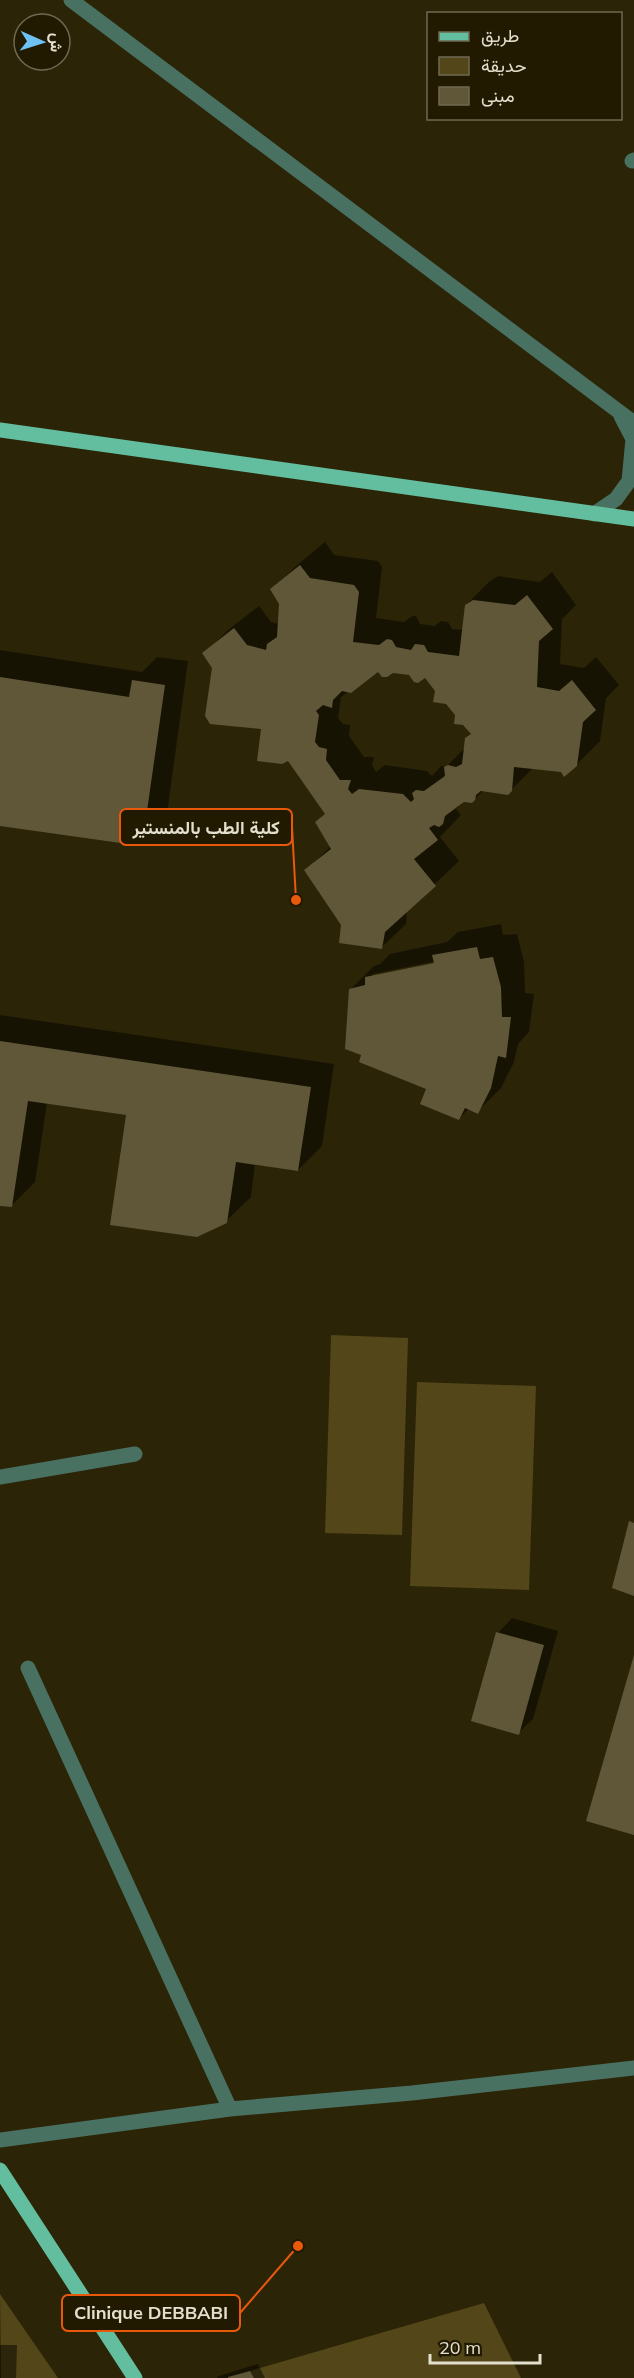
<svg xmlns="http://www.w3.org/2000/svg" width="634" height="2378" font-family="Mulish,Vazirmatn,sans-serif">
  <rect width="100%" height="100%" fill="#2c2407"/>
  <path fill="#534618" d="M331,1335L408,1338L402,1535L325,1533Z
    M417,1382L536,1386L529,1590L410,1586Z
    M0,2294L58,2378H1Z
    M484,2303L521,2378H254L250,2371Z"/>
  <path fill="#0007" fill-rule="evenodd" d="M325,542L334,555L378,561L382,567L376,618L404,622L412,616H416L420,624L435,626L441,621L448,622L452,629L463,630L466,605L490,581L498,576L540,582L552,572L576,605L562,619L560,664L584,668L596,657L619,685L606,698L600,741L576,765L562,770L533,768L507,794L484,790L472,801H465L456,809L461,815L440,837L459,861L407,910L406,924L382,947L343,924L306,871L331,846L326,813L288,759L204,654L228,630L259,606L271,622L279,624L281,604L272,590L296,566ZM378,670L425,676L472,733L466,739L465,748L446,767L441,766L432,776L427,771L385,765L376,772L372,765L374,757H364L349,736L350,725L343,724L338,718L341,697Z
    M0,650L142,672L157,657L188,661L166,821L142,845L0,825Z
    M501,924L503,935L517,934L524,962L525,993L534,994L529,1032L518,1044L514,1062L501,1088L477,1112L469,1108L459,1119L428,1088L362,1054L350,990L374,966L380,964L390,954L447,942L458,932ZM441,960L442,963L370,978L373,974Z
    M0,1015L334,1064L322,1146L298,1170L255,1163L251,1197L226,1221L128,1114L47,1103L35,1182L11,1206L0,1204Z
    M512,1618L558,1631L533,1719L518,1733L498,1633Z
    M0,2345H17L16,2378H0Z
    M258,2364L265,2378H217L219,2376Z"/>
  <path fill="#605739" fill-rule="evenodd" d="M300,565L310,578L354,585L359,592L353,642L379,645L387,639L392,640L396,647L411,650L415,644L424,645L428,652L459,656L465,605L473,600L515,605L527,595L553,629L539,641L537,687L559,691L572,680L596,710L583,722L577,766L564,777L561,772L514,767L512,791L508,795L481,791L476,795L475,800L472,803L464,802L445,816L443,824L439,827L434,825L429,828L438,840L414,859L436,886L385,932L382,949L339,943L341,925L304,870L331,849L315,822L325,814L288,761L282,764L257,761L261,729L210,724L205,716L212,668L202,653L234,628L247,645L266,650L267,644L277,637L279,604L270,589ZM378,672L382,677H387L393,673L409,675L414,682L418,683L425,678L435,691L433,702L446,704L455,715L454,724L463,725L471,734L465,738L462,764L456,767L448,765L444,767L445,776L424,791L416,790L412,793L414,799L411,802L403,794L359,789L352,794L348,789L351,780H340L326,760L327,749L319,747L315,742L319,715L316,711L323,705L332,708L333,700L342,691L351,693Z
    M0,677L129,697L132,680L165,685L142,846L0,826Z
    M477,947L480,959L493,957L501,987L502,1017H511L506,1058L498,1056L491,1088L478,1114L465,1108L459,1120L420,1104L426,1089L359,1062L361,1055L345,1049L349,989L365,985V977L434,963L432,955Z
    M0,1041L311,1087L298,1171L236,1162L227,1223L197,1237L110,1225L126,1115L28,1101L12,1207L0,1206Z
    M629,1521L634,1523V1596L612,1588Z
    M496,1632L544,1645L519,1735L471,1721Z
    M634,1655V1835L586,1821Z
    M250,2371L254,2378H228V2377Z"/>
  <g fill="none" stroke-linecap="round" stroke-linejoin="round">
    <path stroke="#487162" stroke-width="15" d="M71,0L634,423
      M632,161L634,160
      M594,514L616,499L629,481L633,439L621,416
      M0,1477L135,1454
      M28,1668L230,2109
      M0,2140L230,2109L412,2093L634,2068"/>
    <path stroke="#63be9f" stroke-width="15" d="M0,430L634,519
      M0,2170L135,2378"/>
  </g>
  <path fill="none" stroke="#e8590c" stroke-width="2" d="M296 900L292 827M298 2246L240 2313"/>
  <g fill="#e8590c" stroke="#221a00" stroke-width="2">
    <circle cx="296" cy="900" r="6"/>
    <circle cx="298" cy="2246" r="6"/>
  </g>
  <g fill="#221a00" stroke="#e8590c" stroke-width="2">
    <rect x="120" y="809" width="172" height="36" rx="6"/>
    <rect x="62" y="2295" width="178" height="36" rx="6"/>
  </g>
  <g font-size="18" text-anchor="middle" font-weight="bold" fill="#e3dfce">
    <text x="206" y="834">كلية الطب بالمنستير</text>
    <text x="151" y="2319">Clinique DEBBABI</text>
  </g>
  <rect x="427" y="12" width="195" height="108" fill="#221a00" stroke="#6f6952" stroke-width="1.5"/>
  <rect x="439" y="32" width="30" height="9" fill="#63be9f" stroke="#6f6952" stroke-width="1.5"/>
  <text x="481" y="42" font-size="18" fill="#e3dfce">طريق</text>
  <rect x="439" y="57" width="30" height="18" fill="#534618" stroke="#6f6952" stroke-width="1.5"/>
  <text x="481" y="72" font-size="18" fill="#e3dfce">حديقة</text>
  <rect x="439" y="87" width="30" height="18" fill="#605739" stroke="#6f6952" stroke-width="1.5"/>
  <text x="481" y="102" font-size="18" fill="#e3dfce">مبنى</text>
  <g transform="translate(42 42) rotate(93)"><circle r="28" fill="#221a00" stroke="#6f6952" stroke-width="1.5"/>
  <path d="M0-4.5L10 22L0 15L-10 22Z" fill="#6dc2f3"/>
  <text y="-9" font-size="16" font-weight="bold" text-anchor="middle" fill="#e3dfce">ش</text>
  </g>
  <path d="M430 2354v9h110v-9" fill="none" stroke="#e3dfce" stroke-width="3"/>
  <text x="439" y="2354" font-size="18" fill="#e3dfce" stroke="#221a00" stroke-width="4.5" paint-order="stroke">20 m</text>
</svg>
